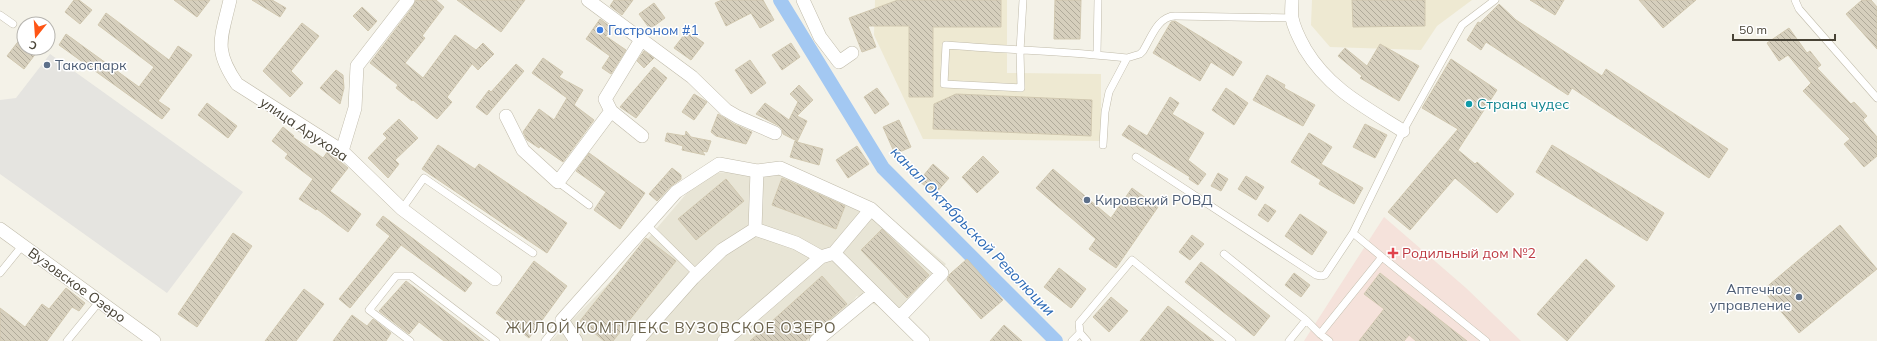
<svg xmlns="http://www.w3.org/2000/svg" width="1877" height="341" font-family="Mulish,sans-serif">
  <defs>
    <pattern id="building-back-hatch" width="6" height="6" patternUnits="userSpaceOnUse"><rect width="6" height="6" fill="#d6cfbd"/><path d="M-1 5l2 2M0 0l6 6M5-1l2 2" fill="none" stroke="#b0aa9a"/></pattern>
  </defs>
  <rect width="100%" height="100%" fill="#f4f2e8"/>
  <path fill="#e8e5d6" d="M769,171L880,209L946,264L900,317L857,296L820,341H551L615,277L704,173Z"/>
  <path fill="#eee9d2" d="M875,0H1007V73L1101,74V141L923,139L874,35Z
    M1312,0H1472L1437,26L1421,50L1330,47L1311,25Z"/>
  <path fill="#f5e2db" d="M1384,217L1466,288L1521,341H1304Z"/>
  <path fill="#e5e4e0" d="M50,54L243,192L167,293L0,174V100L16,98Z"/>
  <g fill="none" stroke-linecap="round" stroke-linejoin="round">
    <path stroke="#a3c8f2" stroke-width="14" d="M780,0L883,168L1056,341"/>
  </g>
  <path fill="url(#building-back-hatch)" stroke="#d1c8b0" d="M74,0H79L92,10L80,24L65,12Z
    M174,0H210L197,17Z
    M252,0H272L286,8L280,17Z
    M416,0H436L444,7L422,36L425,38L405,63L423,78L455,35L476,50L483,43L494,54L478,70L472,64L447,97L452,102L437,119L413,100L412,101L396,88L398,85L370,63L411,9Z
    M457,0H525L501,32Z
    M614,0H633L622,15L610,6Z
    M722,0H763L774,20L760,28L751,13L726,26L715,3Z
    M898,0H1001V27H933V97H909V26H868L876,47L862,52L849,18Z
    M1055,0H1081L1080,39H1054Z
    M1352,0H1425V26L1353,27Z
    M1530,0H1564L1555,15Z
    M1639,0H1696L1663,28Z
    M1862,0H1871L1877,7V49L1846,14Z
    M654,3L665,18L650,29L639,14Z
    M1499,4L1516,20L1602,76L1606,69L1728,149L1709,178L1572,88L1568,95L1486,42L1481,50L1467,40L1478,22L1480,23Z
    M362,7L377,21L368,31L353,16Z
    M106,13L169,60L178,46L192,55L158,101L170,109L162,119L59,45L66,34L139,87L154,67L98,25Z
    M600,19L612,28L604,39L607,37L626,50L611,74L602,68L610,56L586,39Z
    M1175,21L1242,62L1233,76L1211,62L1200,81L1153,53L1171,22Z
    M302,23L319,36L291,71L303,83L290,97L263,71Z
    M1789,28L1807,53L1810,51L1821,65L1817,68L1851,104L1854,102L1867,116L1863,120L1877,137V156L1864,167L1844,144L1850,139L1803,91L1811,83L1788,55L1779,61L1767,43Z
    M687,31L704,43L691,60L674,48Z
    M24,34V48H40L24,69L7,56Z
    M791,43L800,57L782,70L772,55Z
    M1380,44L1419,66L1399,101L1360,78L1362,76L1338,56L1345,48L1367,66Z
    M644,51L654,58L644,68L637,61Z
    M543,58L563,72L559,77L583,90L574,105L594,120L563,162L540,146L539,148L527,140L523,132L539,109L554,120L567,98L532,73Z
    M1451,59L1497,90L1458,150L1475,164L1477,162L1514,194L1497,213L1455,178L1410,230L1388,212L1458,129L1422,108Z
    M750,60L766,83L751,94L735,70Z
    M516,64L524,71L487,115L476,107L489,90L491,92Z
    M654,67L667,78L636,118L620,107Z
    M336,70L343,75L344,88L340,104L320,88Z
    M1267,75L1285,85L1284,88L1315,105L1303,126L1253,100Z
    M799,85L813,100L797,116L807,121L797,142L823,149L819,165L790,157L795,141H797L783,134L782,129L779,126L756,114L765,103L789,120L798,102L790,94Z
    M877,88L889,104L875,114L864,97Z
    M1226,88L1248,103L1234,125L1212,110Z
    M694,94L707,102L694,120L682,112Z
    M956,94L1092,100L1091,136L933,129L934,104Z
    M1170,97L1179,103L1172,114L1204,133L1188,160L1206,174L1198,185L1189,179L1190,177L1122,135L1129,125L1147,136Z
    M207,103L237,126L228,138L198,115Z
    M718,114L734,124L752,132L746,144L716,136L711,132Z
    M399,119L418,138L395,160L399,164L388,178L368,158L387,138L383,134Z
    M899,120L911,147L895,154L883,127Z
    M1365,124L1387,135L1375,158L1353,147Z
    M283,127L294,136L293,137L323,158L328,151L348,168L330,191L361,214L348,232L317,209L316,210L299,199L313,179L285,158L288,154L272,141Z
    M686,131L691,137L711,141L707,152L702,151L705,155L682,150L683,146L665,141L667,133L685,136Z
    M1309,133L1332,147L1321,164L1363,188L1354,204L1319,184L1321,180L1291,162Z
    M438,145L475,169L479,164L567,223L547,253L422,169Z
    M1552,145L1664,213L1647,241L1536,172Z
    M857,146L869,164L848,178L836,160Z
    M589,153L645,193L620,229L594,210L606,192L576,171Z
    M983,156L999,172L977,193L962,177Z
    M933,164L949,178L935,194L919,181Z
    M672,168L681,175V179L670,187L657,201L649,194Z
    M1053,169L1111,218L1132,188L1158,207L1116,268L1089,249L1096,239L1036,188Z
    M1218,173L1228,179L1221,191L1211,186Z
    M1246,176L1264,187L1256,200L1238,189Z
    M782,178L845,206L836,229L772,205Z
    M726,179L744,201L696,240L678,219Z
    M1265,204L1276,211L1268,222L1258,215Z
    M1300,214L1327,232L1312,255L1285,236Z
    M383,216L472,283L465,292L401,245L350,308L339,299L390,236L376,225Z
    M1840,225L1877,269L1799,333L1763,290Z
    M882,229L929,275L907,298L861,250Z
    M233,233L252,246L197,327L178,314Z
    M1192,235L1204,244L1190,260L1179,252Z
    M646,238L676,261L613,341H604L580,321Z
    M967,259L1003,300L981,319L947,280L950,274Z
    M1586,259L1615,286L1567,341L1537,314Z
    M534,261L567,286L529,338L496,313Z
    M1201,262L1270,316L1254,336L1185,282Z
    M1059,268L1086,289L1071,308L1044,287Z
    M1294,273L1310,285L1301,297L1285,285Z
    M1380,273L1467,341H1416L1409,335L1404,341H1359L1384,309L1364,294Z
    M822,276L847,304L805,341H750Z
    M406,281L484,341H444L419,322L409,334L379,311Z
    M66,288L85,303L79,311L72,307L47,341H0V308L25,327L42,304L49,309Z
    M304,289L324,304L296,341H265Z
    M1111,297L1128,311L1109,332L1093,317Z
    M1168,306L1214,341H1140Z
    M352,315L367,326L373,319L391,333L386,341H333Z
    M1004,325L1022,341H990Z"/>
  <g fill="none" stroke-linecap="round" stroke-linejoin="round">
    <g stroke="#c0bbaa" stroke-width="8">
      <path id="service" d="M1023,0L1020,51L1021,88L944,84L946,45C1006,50 1067,51 1127,58
        M1795,0L1799,9L1877,98
        M0,15L13,24
        M1097,54L1098,0
        M1103,145L1105,112L1109,92L1127,58L1140,54L1143,51C1151,38 1158,16 1175,16L1292,18
        M1136,157L1316,275L1321,276L1325,275L1353,233L1403,131L1462,25L1495,0
        M558,182L589,205
        M402,209L424,178L533,253
        M647,225L697,274
        M1224,254L1306,320
        M1382,257L1486,341
        M0,273L22,246
        M1320,334L1329,341
        M67,341L99,302
        M410,341L369,310L396,276H411L496,341
        M545,341L562,320
        M1072,341L1080,333
        M1087,341L1080,333L1079,323L1132,260L1232,341
        M1289,341L1306,320L1320,334L1382,257L1353,233"/>
    </g>
    <g stroke="#c0bbaa" stroke-width="14">
      <path id="minor" d="M230,0C221,39 213,49 237,84L342,151L402,209L495,279
        M588,0L692,77L726,110L738,117L775,133
        M803,0L820,37L839,62L852,53
        M1292,0C1292,6 1291,13 1292,18C1294,29 1300,40 1305,49C1329,89 1365,107 1403,131
        M641,40L605,99L611,111L642,136
        M506,116L523,150L558,182L611,111
        M342,151L355,108L357,66L408,0
        M757,171L780,168L871,209L942,273L900,317
        M0,229L154,341
        M834,253L871,209
        M576,341L562,320L676,192L719,164L757,171L755,229L796,243L821,257
        M637,341L693,278L722,250L755,229
        M724,341L821,257L834,253L923,341
        M816,341L874,293"/>
    </g>
    <use href="#service" stroke="#fff" stroke-width="7"/>
    <use href="#minor" stroke="#fff" stroke-width="13"/>
  </g>
  <circle fill="#3f7fe0" stroke="#fff" stroke-width="1.5" cx="600" cy="30" r="4"/>
  <g fill="#5c6f8a" stroke="#fff" stroke-width="1.5">
    <circle cx="47" cy="65" r="4"/>
    <circle cx="1087" cy="200" r="4"/>
    <circle cx="1799" cy="297" r="4"/>
  </g>
  <circle fill="#0f9aa8" stroke="#fff" stroke-width="1.5" cx="1469" cy="104" r="4"/>
  <path fill="#e0444e" stroke="#fff" stroke-width="1.5" d="M1391 247h4v4h4v4h-4v4h-4v-4h-4v-4h4z"/>
  <g text-anchor="middle" dominant-baseline="central" stroke-width="3" stroke-linejoin="round" paint-order="stroke">
    <g font-size="14" fill="#366cbe" stroke="#fff" text-anchor="start">
      <text x="608" y="30">Гастроном #1</text>
    </g>
    <g font-size="14" fill="#4e5e75" stroke="#fff" text-anchor="start">
      <text x="55" y="65">Такоспарк</text>
      <text x="1095" y="200">Кировский РОВД</text>
      <text x="1791" y="289" text-anchor="end">Аптечное<tspan x="1791" dy="16">управление</tspan></text>
    </g>
    <g font-size="14" fill="#0d838f" stroke="#fff" text-anchor="start">
      <text x="1477" y="104">Страна чудес</text>
    </g>
    <g font-size="14" fill="#484336" stroke="#fff">
      <text transform="translate(304 129) rotate(34)">улица Арухова</text>
      <text transform="translate(77 285) rotate(36)">Вузовское Озеро</text>
    </g>
    <g font-size="14" fill="#be3a42" stroke="#fff" text-anchor="start">
      <text x="1402" y="253">Родильный дом №2</text>
    </g>
    <g font-size="15" font-style="italic" fill="#2d6bb7" stroke="#fff">
      <text transform="translate(973 231) rotate(46)">канал Октябрьской Революции</text>
    </g>
    <g font-size="15" letter-spacing="1" fill="#6b634d" stroke="#fff">
      <text x="671" y="327">ЖИЛОЙ КОМПЛЕКС ВУЗОВСКОЕ ОЗЕРО</text>
    </g>
  </g>
  <g transform="translate(36 36) rotate(197)"><circle r="19" fill="#ffffff" stroke="#b6b4af"/>
  <path d="M0-3L7 15L0 10L-7 15Z" fill="#fe5515"/>
  <text y="-6" font-size="11" font-weight="bold" text-anchor="middle" fill="#484336">С</text>
  </g>
  <path d="M1733 34v6h102v-6" fill="none" stroke="#484336" stroke-width="2"/>
  <text x="1739" y="34" font-size="12" fill="#484336" stroke="#ffffff" stroke-width="3" paint-order="stroke">50 m</text>
</svg>
